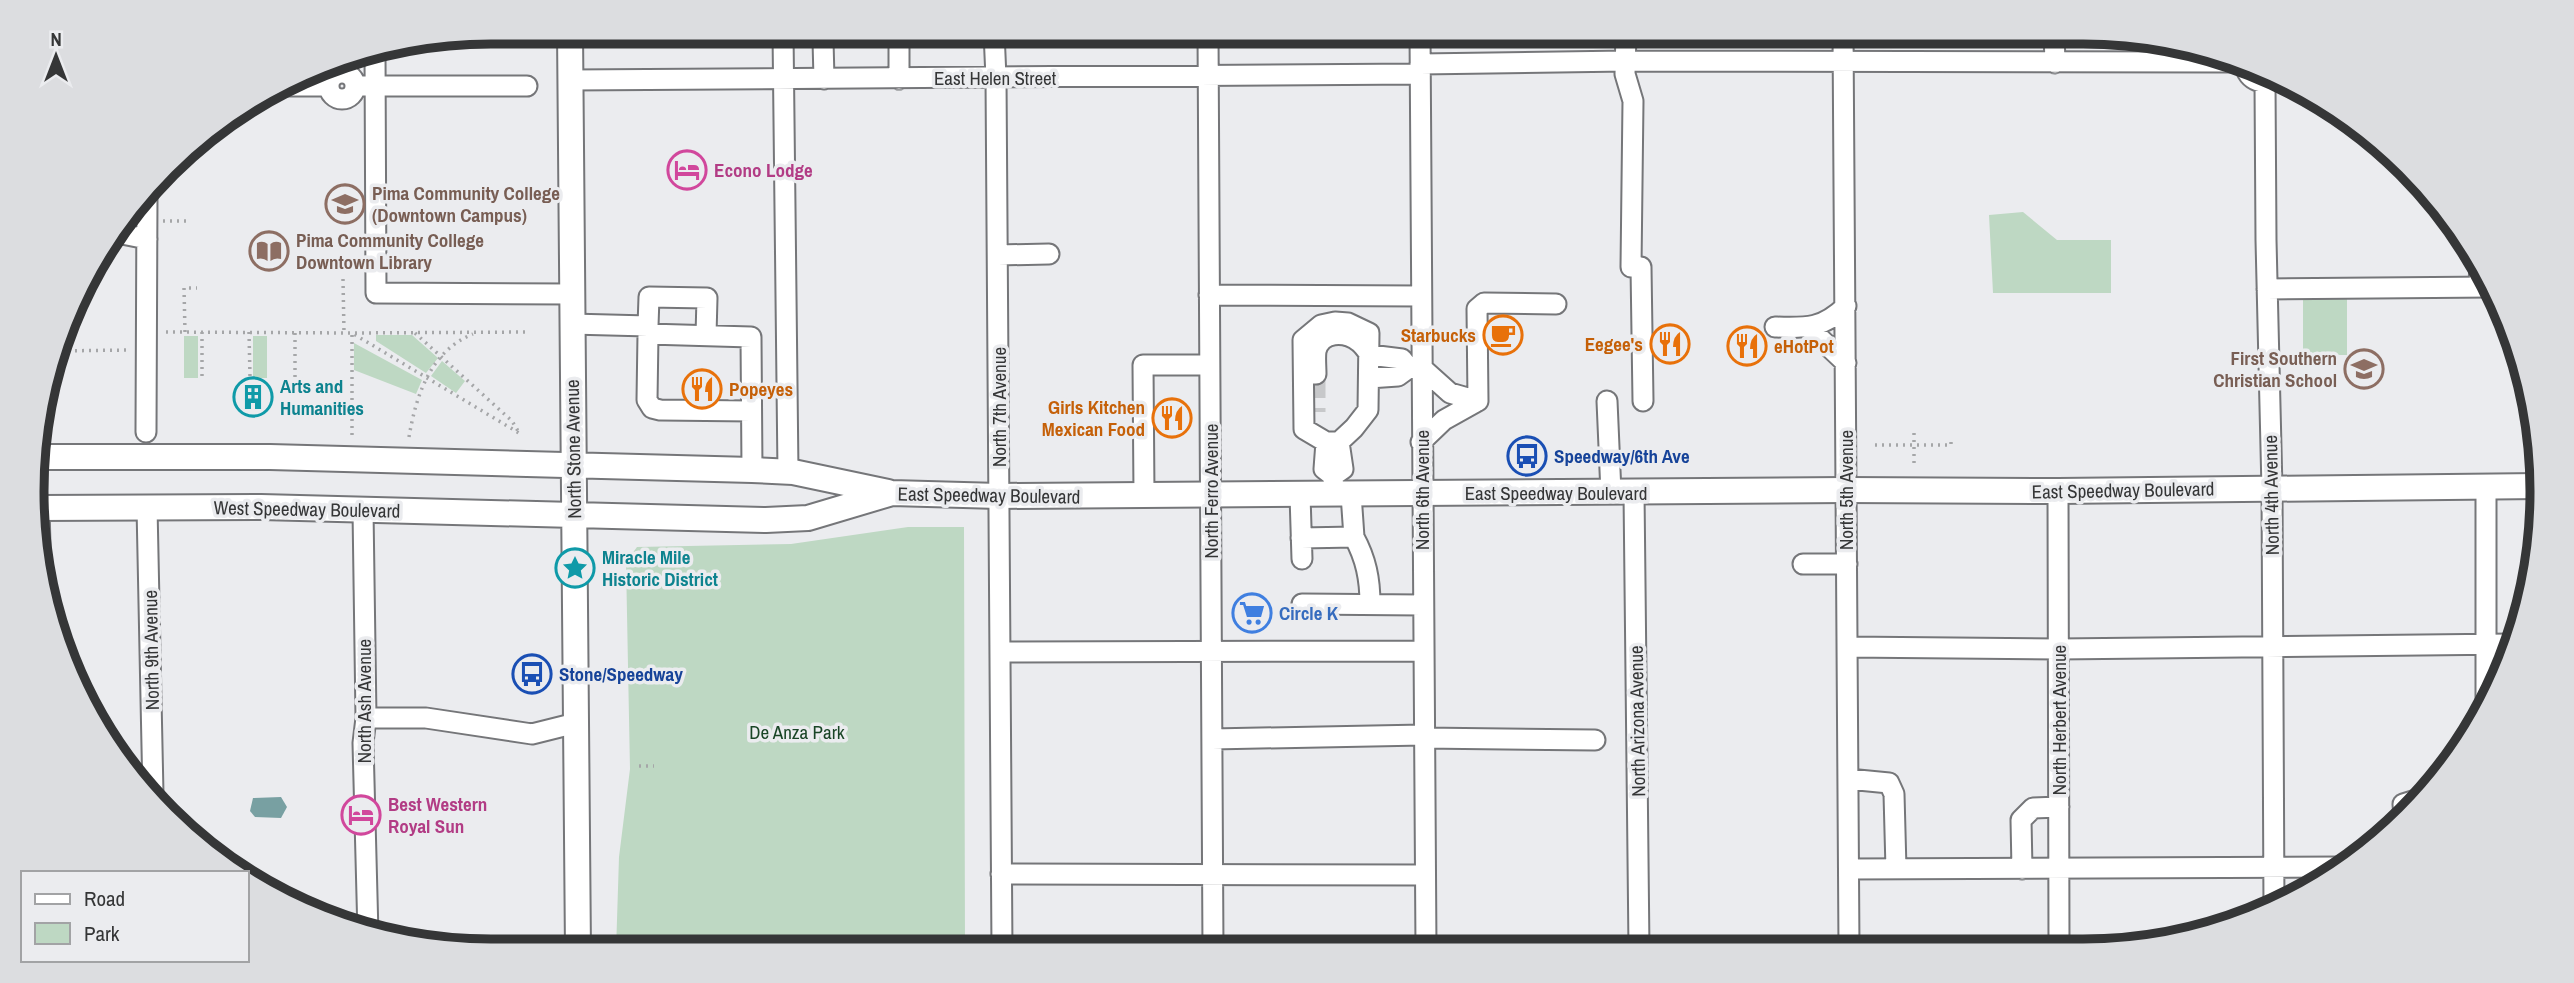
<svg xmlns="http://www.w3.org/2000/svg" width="2574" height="983" font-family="'Archivo Narrow',sans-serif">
  <rect width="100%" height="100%" fill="#ebecef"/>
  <path fill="#bed8c3" d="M2023,212L2057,240H2111V293H1993L1989,215Z
    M2347,297V355H2303V298Z
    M376,335H412L438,358L426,373L376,341Z
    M184,336H198V378H184Z
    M253,336H267V378H253Z
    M354,343L422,380L416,394L354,370Z
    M442,361L465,381L456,393L431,376Z
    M908,527H964L965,950L616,951L619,857L630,769L626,562L637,547L791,544Z"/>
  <path fill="#78a0a2" d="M281,797L287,807L281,818L255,817L250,811L253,798Z"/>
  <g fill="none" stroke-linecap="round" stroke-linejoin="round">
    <path stroke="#c7c8ca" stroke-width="19" stroke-dasharray="19 10" stroke-linecap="butt" d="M1316,379V412"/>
    <g stroke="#757679" stroke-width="23">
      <path id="minor" d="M783,32L788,472
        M994,32L996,78L1002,950
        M1208,32L1213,950
        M1420,32L1426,949
        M1626,32L1625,74L1633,101L1631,267
        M1843,32L1849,948
        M2054,32L2055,63
        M823,40L824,79
        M899,42V79
        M375,51L376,293L571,294
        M2244,63C2248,82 2264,87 2280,77
        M1420,64L1626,61L2240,62
        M329 86a13 13 0 1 1 26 0a13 13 0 1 1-26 0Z
        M570,80L1420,74
        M2265,83L2266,240L2272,489L2274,908
        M277,86H328
        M355,86H527
        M117,233L147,239
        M998,255L1049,254
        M1641,267L1643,401
        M2479,287L2480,260
        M2267,289L2492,287
        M1209,295L1421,296
        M1335,322L1348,323L1369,333L1368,410L1354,428L1339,442H1326L1304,429L1303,340L1321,325Z
        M571,324L648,326V334L751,337L752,470
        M648,326L649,297L707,298L706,335
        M1775,327C1807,328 1822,329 1846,306
        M1809,328L1846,363
        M648,334L647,400L652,408L660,410L751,411
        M1415,367H1421L1450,393L1478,401L1444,420L1421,442
        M1316,374C1316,367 1315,358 1316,351C1321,331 1345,331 1359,342C1363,345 1367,351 1370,355L1402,359L1409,368L1398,376L1369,378
        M1478,401L1477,309L1484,303L1556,304
        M1607,401L1611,493
        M146,432L147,196
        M1326,442L1324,469L1333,476L1334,494
        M1333,476L1343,469L1339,442
        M2486,486V700
        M2058,491L2059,948
        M1634,492L1639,949
        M1351,494L1354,537
        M1144,495L1143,365H1209
        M1300,495L1302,559
        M147,507L153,794
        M39,508L41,583
        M363,510L366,718L363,743L368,934
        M1301,538L1354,537C1366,559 1370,579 1370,604
        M1803,564H1847
        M1302,604L1422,605
        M1847,647L2058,649L2512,644
        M1000,652L1423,651
        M366,718H426L532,734L576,723
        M1423,738L1595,740
        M1212,739L1423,735
        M1848,779L1889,783L1894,794L1896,869
        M2404,817L2403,804L2419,799
        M1849,869L2342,867
        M2022,869L2021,820L2033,808L2059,807
        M1001,874L1425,875"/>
    </g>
    <g stroke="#757679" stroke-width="28">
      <path id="major" d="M570,32L578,951
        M36,457H270L752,470L793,472L888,492
        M38,508L261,507L766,520L808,518L892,493L999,496L1846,490L2058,491L2540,486"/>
    </g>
    <path stroke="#a5a6a8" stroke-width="3.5" stroke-dasharray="2 5" stroke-linecap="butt" d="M344,56V71
      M163,221H190
      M343,279L344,333
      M166,332L352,333L519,433
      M185,332L184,288H197
      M202,332V377
      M249,332L250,377
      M415,333L512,421L518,431
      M54,351L129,350
      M295,377V333
      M1914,433V464
      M352,435V333L526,332
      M409,437C416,396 430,351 473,334
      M1875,445H1951V439
      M639,766H654"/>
    <use href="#minor" stroke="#fff" stroke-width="19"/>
    <use href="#major" stroke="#fff" stroke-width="24"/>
  </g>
  <defs>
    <g id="hotel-ring" transform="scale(2.0125)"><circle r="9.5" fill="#ebecef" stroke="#d1479c" stroke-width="1.5"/><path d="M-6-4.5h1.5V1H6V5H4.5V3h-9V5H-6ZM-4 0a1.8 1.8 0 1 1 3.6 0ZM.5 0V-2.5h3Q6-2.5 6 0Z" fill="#d1479c"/></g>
    <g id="university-ring" transform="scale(2.0125)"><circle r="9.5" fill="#ebecef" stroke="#8d6e63" stroke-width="1.5"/><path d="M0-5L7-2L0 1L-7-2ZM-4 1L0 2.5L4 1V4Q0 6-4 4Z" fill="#8d6e63"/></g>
    <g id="library-ring" transform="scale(2.0125)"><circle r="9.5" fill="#ebecef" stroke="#8d6e63" stroke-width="1.5"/><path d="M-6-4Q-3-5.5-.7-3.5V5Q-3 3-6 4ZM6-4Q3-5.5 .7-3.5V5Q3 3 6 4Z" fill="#8d6e63"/></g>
    <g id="cafe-ring" transform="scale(2.0125)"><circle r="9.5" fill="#ebecef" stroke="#e8710a" stroke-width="1.5"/><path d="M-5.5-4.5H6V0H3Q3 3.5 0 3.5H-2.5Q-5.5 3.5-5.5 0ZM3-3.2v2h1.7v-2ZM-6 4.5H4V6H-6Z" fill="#e8710a"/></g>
    <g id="restaurant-ring" transform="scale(2.0125)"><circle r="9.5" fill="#ebecef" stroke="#e8710a" stroke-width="1.5"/><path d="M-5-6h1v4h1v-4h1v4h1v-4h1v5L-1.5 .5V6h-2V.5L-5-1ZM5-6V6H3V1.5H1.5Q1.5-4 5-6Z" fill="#e8710a"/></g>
    <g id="school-ring" transform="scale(2.0125)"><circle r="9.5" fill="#ebecef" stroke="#8d6e63" stroke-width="1.5"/><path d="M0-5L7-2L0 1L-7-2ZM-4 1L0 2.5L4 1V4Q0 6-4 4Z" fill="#8d6e63"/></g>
    <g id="building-ring" transform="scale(2.0125)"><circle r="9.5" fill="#ebecef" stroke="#0f9aa8" stroke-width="1.5"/><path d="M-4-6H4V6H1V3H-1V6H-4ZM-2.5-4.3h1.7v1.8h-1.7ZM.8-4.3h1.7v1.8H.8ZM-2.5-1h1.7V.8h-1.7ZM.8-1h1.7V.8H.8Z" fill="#0f9aa8"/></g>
    <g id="bus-ring" transform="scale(2.0125)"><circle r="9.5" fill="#ebecef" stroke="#1a4fb4" stroke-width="1.5"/><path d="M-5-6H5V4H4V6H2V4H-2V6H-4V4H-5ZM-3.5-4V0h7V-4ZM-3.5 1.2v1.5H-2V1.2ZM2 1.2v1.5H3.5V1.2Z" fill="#1a4fb4"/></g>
    <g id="sight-ring" transform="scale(2.0125)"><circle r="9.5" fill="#ebecef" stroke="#0f9aa8" stroke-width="1.5"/><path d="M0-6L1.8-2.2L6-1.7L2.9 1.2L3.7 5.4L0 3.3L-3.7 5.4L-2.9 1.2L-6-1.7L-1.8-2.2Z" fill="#0f9aa8"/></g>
    <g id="supermarket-ring" transform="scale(2.0125)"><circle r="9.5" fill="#ebecef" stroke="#3f7fe0" stroke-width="1.5"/><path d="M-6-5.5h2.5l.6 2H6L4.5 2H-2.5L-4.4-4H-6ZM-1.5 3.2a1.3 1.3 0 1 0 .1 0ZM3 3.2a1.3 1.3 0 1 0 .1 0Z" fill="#3f7fe0"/></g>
  </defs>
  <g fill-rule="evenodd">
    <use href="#hotel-ring" x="687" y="170"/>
    <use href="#university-ring" x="345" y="204"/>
    <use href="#library-ring" x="269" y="251"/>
    <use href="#cafe-ring" x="1503" y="335"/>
    <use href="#restaurant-ring" x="1670" y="344"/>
    <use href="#restaurant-ring" x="1747" y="346"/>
    <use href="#school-ring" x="2364" y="369"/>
    <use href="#restaurant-ring" x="702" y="389"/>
    <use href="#building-ring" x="253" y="397"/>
    <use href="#restaurant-ring" x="1172" y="418"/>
    <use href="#bus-ring" x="1527" y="456"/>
    <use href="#sight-ring" x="575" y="568"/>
    <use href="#supermarket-ring" x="1252" y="613"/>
    <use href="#bus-ring" x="532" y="674"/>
    <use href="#hotel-ring" x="361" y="815"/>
  </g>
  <g text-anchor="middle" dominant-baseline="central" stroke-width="7" stroke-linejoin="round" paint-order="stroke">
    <g font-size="19" fill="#353637" stroke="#ebecef">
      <text x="995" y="78">East Helen Street</text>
      <text transform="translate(999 407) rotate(-90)">North 7th Avenue</text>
      <text transform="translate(573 449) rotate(-91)">North Stone Avenue</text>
      <text transform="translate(1422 490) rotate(-90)">North 6th Avenue</text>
      <text transform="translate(1846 490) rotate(-90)">North 5th Avenue</text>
      <text transform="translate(2123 490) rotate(-1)">East Speedway Boulevard</text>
      <text transform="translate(1211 491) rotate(-90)">North Ferro Avenue</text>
      <text x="1556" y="493">East Speedway Boulevard</text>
      <text transform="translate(989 495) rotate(1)">East Speedway Boulevard</text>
      <text transform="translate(2271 495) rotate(-91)">North 4th Avenue</text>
      <text transform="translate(307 509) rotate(1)">West Speedway Boulevard</text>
      <text transform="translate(151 650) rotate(-91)">North 9th Avenue</text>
      <text transform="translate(364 701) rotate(-90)">North Ash Avenue</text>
      <text transform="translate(2059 720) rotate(-90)">North Herbert Avenue</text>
      <text transform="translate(1637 721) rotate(-91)">North Arizona Avenue</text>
    </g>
    <g font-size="19" font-weight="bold" fill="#b23c85" stroke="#ebecef" text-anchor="start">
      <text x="714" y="170">Econo Lodge</text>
      <text x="388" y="804">Best Western<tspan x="388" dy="22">Royal Sun</tspan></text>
    </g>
    <g font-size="19" font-weight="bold" fill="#785e54" stroke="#ebecef" text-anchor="start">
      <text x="372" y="193">Pima Community College<tspan x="372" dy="22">(Downtown Campus)</tspan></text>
      <text x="296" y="240">Pima Community College<tspan x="296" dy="22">Downtown Library</tspan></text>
      <text x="2337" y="358" text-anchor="end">First Southern<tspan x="2337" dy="22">Christian School</tspan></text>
    </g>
    <g font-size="19" font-weight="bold" fill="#c56008" stroke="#ebecef" text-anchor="end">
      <text x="1476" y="335">Starbucks</text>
      <text x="1643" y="344">Eegee's</text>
      <text x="1774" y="346" text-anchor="start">eHotPot</text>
      <text x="729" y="389" text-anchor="start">Popeyes</text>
      <text x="1145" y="407">Girls Kitchen<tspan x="1145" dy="22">Mexican Food</tspan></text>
    </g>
    <g font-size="19" font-weight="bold" fill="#0d838f" stroke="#ebecef" text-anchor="start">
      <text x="280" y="386">Arts and<tspan x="280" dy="22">Humanities</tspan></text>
      <text x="602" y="557">Miracle Mile<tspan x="602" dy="22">Historic District</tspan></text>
    </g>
    <g font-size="19" font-weight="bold" fill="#164399" stroke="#ebecef" text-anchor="start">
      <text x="1554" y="456">Speedway/6th Ave</text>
      <text x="559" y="674">Stone/Speedway</text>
    </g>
    <g font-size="19" font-weight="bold" fill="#366cbe" stroke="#ebecef" text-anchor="start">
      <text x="1279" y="613">Circle K</text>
    </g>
    <g font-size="19" fill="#194526" stroke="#ebecef">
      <text x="797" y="732">De Anza Park</text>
    </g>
  </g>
  <path d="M0 0H2574V983H0ZM491 44H2083A447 447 0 0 1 2530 491V492A447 447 0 0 1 2083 939H491A447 447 0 0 1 44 492V491A447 447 0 0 1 491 44Z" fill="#dcdde0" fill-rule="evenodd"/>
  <path fill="none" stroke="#353637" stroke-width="9" d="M491 44H2083A447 447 0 0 1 2530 491V492A447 447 0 0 1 2083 939H491A447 447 0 0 1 44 492V491A447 447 0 0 1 491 44Z"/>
  <rect x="21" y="871" width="228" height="91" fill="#ebecef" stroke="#a2a3a5" stroke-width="2"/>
  <rect x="35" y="894" width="35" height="10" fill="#ffffff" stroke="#a2a3a5" stroke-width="2"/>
  <text x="84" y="906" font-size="21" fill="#353637">Road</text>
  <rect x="35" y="923" width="35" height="21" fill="#bed8c3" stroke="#a2a3a5" stroke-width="2"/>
  <text x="84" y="941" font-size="21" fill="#353637">Park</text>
  <g transform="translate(56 56)" stroke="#ebecef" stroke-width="5" paint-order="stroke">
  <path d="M0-5L12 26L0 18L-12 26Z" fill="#353637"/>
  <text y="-10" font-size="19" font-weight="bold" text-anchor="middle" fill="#353637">N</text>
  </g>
</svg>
